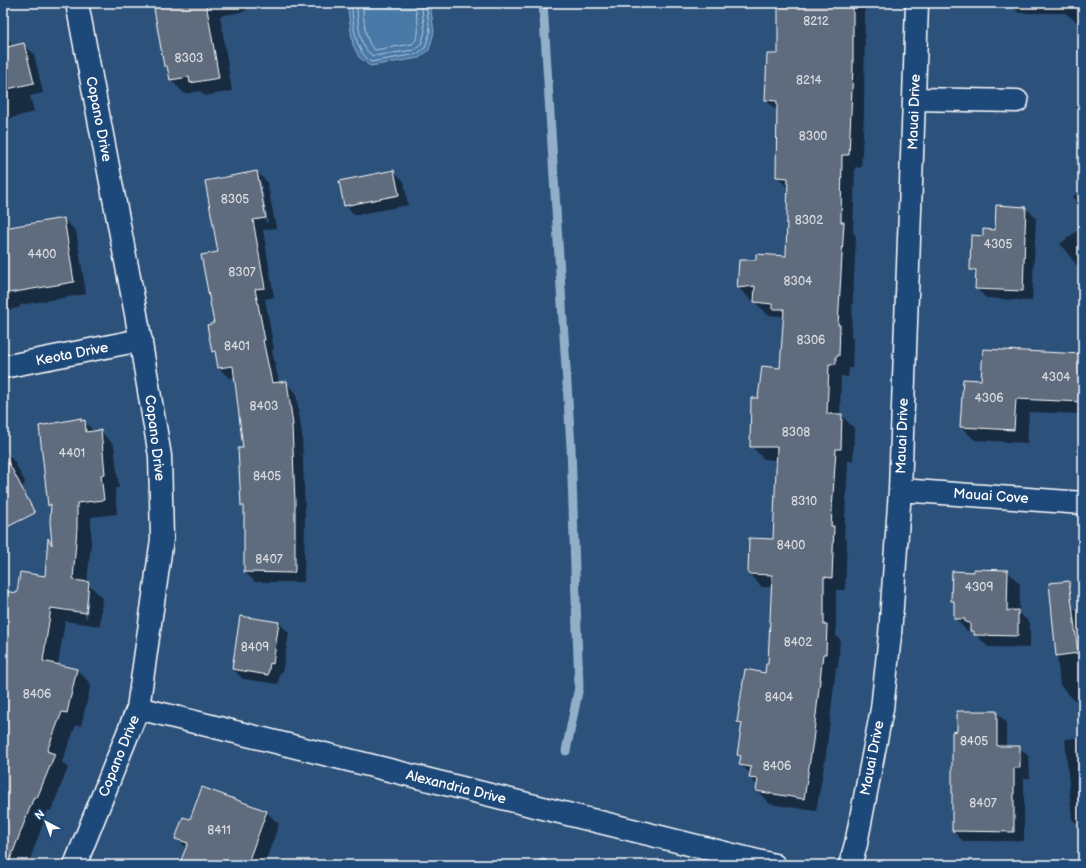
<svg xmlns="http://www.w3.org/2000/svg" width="1086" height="868" font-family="'Balsamiq Sans',sans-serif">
  <rect width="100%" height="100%" fill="#2c517b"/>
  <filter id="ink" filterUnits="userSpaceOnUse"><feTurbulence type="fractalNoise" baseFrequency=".025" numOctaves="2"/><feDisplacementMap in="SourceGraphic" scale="8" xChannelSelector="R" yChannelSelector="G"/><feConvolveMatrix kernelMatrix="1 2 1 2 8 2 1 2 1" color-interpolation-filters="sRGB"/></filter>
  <g filter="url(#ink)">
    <path fill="#4a79a6" stroke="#92afca" d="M347,3H430L434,32L429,50L419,58L370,66L359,57L353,45Z"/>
    <path fill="#0007" fill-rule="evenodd" d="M154,3H245L246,11L220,16L232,91L205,96L200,91L185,94L171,80L169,70L165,66Z
      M779,3H865L864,117L861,168L855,167L853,233L856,236L851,337L853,339L852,368H849L848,377L841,376L840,415H841L854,428L853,461H848L844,537L847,540L845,590H836V636L840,639L838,667H836L826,755L816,811L770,804L757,791L758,786L750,778L751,774L740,764L741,758L738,755L743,727L738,722L766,674L769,665L773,587H762L749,574L774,540L777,460L764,459L751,446L758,399L781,369L784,319L781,316L768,315L755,302V300H751L738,287L757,261L787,257L789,189L777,177L778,112L766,100L779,55Z
      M1009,3H1083V27L1065,13H1019Z
      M3,34L10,41L12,47L23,44L34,54L43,93L30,96L34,112L3,120Z
      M393,171L404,181L408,205L355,215L345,205Z
      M257,172L267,182L276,228L263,230L274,297L265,299L274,349L272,350L279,383H286L296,393L302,434L305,512L304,582H255L245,572V509L242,506L244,449L235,377L229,378L219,368L217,356L213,351L216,324L219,253ZM258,182H261L268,222L266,223Z
      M1083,189V210L1072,197Z
      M1026,208L1036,218L1032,301L986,298L976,288L977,275L971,269L984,237L996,231Z
      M63,219L76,231L86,294L20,305V307L3,312V229Z
      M1083,223V273L1060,244L1082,227L1081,225Z
      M1083,355V414L1029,412L1027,443L975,440L961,427L982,381Z
      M81,419L95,432L100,431L114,445L119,488H115L117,514L91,517V543L87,583L102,597L100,626L65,621L58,665L77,670L91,684L81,726L76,725L62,762L68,768L51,811L48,810L28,865H3V592L18,594L45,577L49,540L53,544L52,508L49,505ZM87,594H89L87,618H85Z
      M3,450L14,461L25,482L3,536Z
      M1007,571L1020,584L1019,613L1030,623V648L988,647L972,631H967L955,618V604L952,601Z
      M1083,609V699L1074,700L1060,685L1053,613Z
      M279,623L289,633L282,673L280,672L278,684L243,679L233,669Z
      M996,712L1006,722V747H1019L1029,757L1030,778H1024V841H963L953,831L958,732Z
      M1083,737V829H1082L1072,819L1065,739Z
      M266,812L279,824L264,865H181L187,849L177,838L190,821Z"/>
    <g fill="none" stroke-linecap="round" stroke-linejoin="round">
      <path stroke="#b7c9db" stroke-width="1" d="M351,3C354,23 353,49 371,62L417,54L425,48L430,32L426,3
        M356,3C359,20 357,46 373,56L414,50L421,45L425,31L421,3
        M362,3C364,15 364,43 375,50L412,44C424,35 415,15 415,3"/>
      <path stroke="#92afca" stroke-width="9" d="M543,3L571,447L577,630L579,687L566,751
        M543,865V863"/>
    </g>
    <path fill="#5f6c7e" stroke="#fff" d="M153,3H206L219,78L190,83L189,77L170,80L167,66H164Z
      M778,3H853V68L849,155H842L841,222H844L838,325H840L839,356H836V364H829L827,414H842L841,449H836L831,526H834L832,578L824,577V625H827L826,654H823L813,741L804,799L756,791L758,779L749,778L751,767L739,765L741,756L737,755L742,723L737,722L745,669L765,673L766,664H768L772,575L748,574L749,538L773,539L777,447H750L751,398H758L762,366L780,368L784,309H772V304L754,302L755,286L737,288L739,260H756V254L786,256L788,178L776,177L777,101L765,100L767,54H778Z
      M24,43L34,83L3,90V48Z
      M394,170L399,195L344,206L339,181Z
      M257,171L266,218L253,220L265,288L255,289L265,340H263L272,383L287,381L293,425H292L295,502V570L294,573L244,572V506H241L238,448H243L233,366L218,368L215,351L212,352L207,325L214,323L201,255L218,252L205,181Z
      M996,205L1026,207L1023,291L975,289L976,270H970L971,235L983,236V229L995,230Z
      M64,218L74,282L3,294V228Z
      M983,349L1083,354V402L1016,399L1014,430L960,427L963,379L981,380Z
      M81,418V421L85,420L86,432L101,430L105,474L101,475L104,500L77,503V528L73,580L89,582L86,613L51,608L43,661L77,669L67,713L62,712L47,751L55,754L37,798L34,797L8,865H3V591L17,593L20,572L45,576L48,538L52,545L50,522L51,504L48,506L39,426Z
      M3,452L35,513L3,529Z
      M974,569L1008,570L1007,611L1018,610V636L974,635V631H970V623L965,622V619H954V601H951L952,571L974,572Z
      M1069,581L1078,653L1056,656L1049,583Z
      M240,616L279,622L273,664L270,663L268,675L232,669Z
      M957,711H997V746H1020V768H1014V832L952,831V732L957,731Z
      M202,787L267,811L247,865H179L188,843L175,839L183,817L190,819Z"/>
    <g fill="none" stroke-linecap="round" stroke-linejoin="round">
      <g stroke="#fff" stroke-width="25">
        <path id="minor" d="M914,99L1017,101
          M3,367L141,340
          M900,490L1083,503
          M138,708L774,865
          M75,865L138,708L162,539L160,456L136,314L77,3
          M850,865L856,844L882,709L890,635L900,490L914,99L917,3"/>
      </g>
      <use href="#minor" stroke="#1f4a7a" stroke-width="22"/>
    </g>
  </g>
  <g text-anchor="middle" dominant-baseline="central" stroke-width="3.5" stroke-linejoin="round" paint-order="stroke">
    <g font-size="12" fill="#d7dadf">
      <text x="816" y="21">8212</text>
      <text x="189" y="58">8303</text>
      <text x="809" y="80">8214</text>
      <text x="813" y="136">8300</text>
      <text x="235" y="199">8305</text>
      <text x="809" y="220">8302</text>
      <text x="998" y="244">4305</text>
      <text x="42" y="254">4400</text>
      <text x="242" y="272">8307</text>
      <text x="798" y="281">8304</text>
      <text x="811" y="340">8306</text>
      <text x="237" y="346">8401</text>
      <text x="1056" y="377">4304</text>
      <text x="989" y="398">4306</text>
      <text x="264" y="406">8403</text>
      <text x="796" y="432">8308</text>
      <text x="72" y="453">4401</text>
      <text x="267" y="476">8405</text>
      <text x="804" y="501">8310</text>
      <text x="791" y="545">8400</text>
      <text x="269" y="559">8407</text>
      <text x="979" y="587">4309</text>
      <text x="798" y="642">8402</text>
      <text x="255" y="647">8409</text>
      <text x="37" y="694">8406</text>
      <text x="779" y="697">8404</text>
      <text x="974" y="741">8405</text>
      <text x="777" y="766">8406</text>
      <text x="983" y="803">8407</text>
      <text x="219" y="830">8411</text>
    </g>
    <g font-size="14" fill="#fff" stroke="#1f4a7a">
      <text transform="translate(914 112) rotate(-88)">Mauai Drive</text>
      <text transform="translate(99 119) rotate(79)">Copano Drive</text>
      <text transform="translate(72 354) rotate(-11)">Keota Drive</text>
      <text transform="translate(902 436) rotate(-88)">Mauai Drive</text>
      <text transform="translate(155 438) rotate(83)">Copano Drive</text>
      <text transform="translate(991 496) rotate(4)">Mauai Cove</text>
      <text transform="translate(119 756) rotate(-68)">Copano Drive</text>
      <text transform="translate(872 758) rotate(-79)">Mauai Drive</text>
      <text transform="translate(456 787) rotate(14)">Alexandria Drive</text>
    </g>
  </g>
  <rect width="1086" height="868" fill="none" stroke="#1f4a7a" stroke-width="16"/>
  <rect x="8" y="8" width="1070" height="852" fill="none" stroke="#fff" stroke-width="1.5" filter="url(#ink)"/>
  <g transform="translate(46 822) rotate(319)" stroke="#1f4a7a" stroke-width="3" paint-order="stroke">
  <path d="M0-3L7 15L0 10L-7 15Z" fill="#ffffff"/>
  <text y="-6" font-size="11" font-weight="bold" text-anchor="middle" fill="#ffffff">N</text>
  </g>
</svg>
